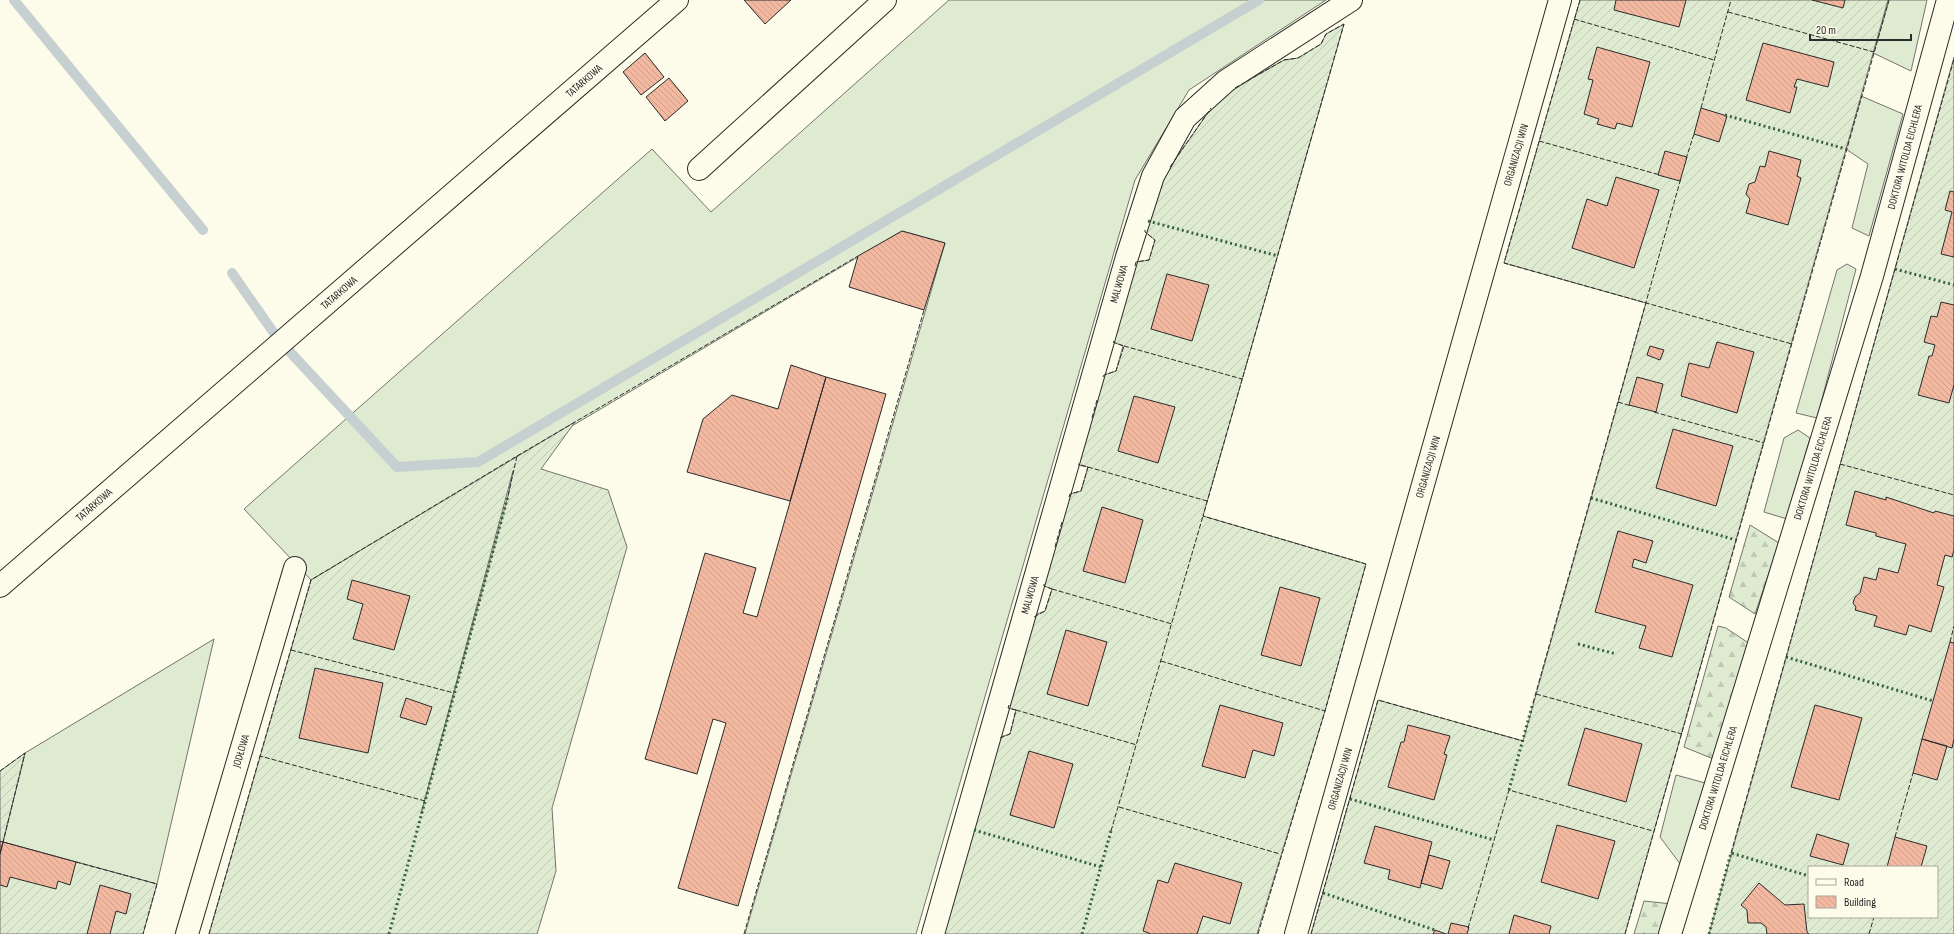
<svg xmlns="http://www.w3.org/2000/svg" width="1954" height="934" font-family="'Sofia Sans Condensed',sans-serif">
  <defs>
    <pattern id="forest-firs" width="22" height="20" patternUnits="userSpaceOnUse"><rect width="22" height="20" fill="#deebd1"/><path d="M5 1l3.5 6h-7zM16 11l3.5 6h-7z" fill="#bfcab4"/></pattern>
    <pattern id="garden-furrows" width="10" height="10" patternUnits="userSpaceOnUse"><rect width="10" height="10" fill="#deebd1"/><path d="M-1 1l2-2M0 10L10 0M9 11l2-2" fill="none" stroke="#bfcab4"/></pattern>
    <pattern id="building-back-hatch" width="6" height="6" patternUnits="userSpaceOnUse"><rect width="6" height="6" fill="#f2b8a0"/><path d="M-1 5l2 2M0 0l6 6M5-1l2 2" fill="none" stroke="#d09e8a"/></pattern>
  </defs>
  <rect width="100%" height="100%" fill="#fdfbea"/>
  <path fill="#deebd1" stroke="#74746e" d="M949,0H1326L1189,90L1135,180L916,934H745L945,243L902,231L311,580L244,509L652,149L711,212Z
    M1889,0H1927L1911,71L1867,50L1874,52Z
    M1861,96L1903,114L1869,236L1852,228L1868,164L1846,149Z
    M1847,264L1856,269L1817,418L1796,413L1837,270Z
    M1798,430L1810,438L1787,519L1764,512L1784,438Z
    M214,639L157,884L3,842L25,753Z
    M1676,775L1709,784L1684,869L1660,837Z"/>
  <path fill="url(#forest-firs)" stroke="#74746e" d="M1750,525L1779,543L1755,614L1729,597Z
    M1718,626L1726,628L1753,646L1716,760L1684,747Z
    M1644,901L1672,904L1663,934H1634Z"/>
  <path fill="url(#garden-furrows)" stroke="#74746e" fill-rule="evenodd" d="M1580,0H1888L1625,934H1311L1378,700L1523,741L1646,303L1504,263Z
    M1344,24L1203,516L1366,564L1325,711L1257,934H944L1000,737L1010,734L1016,710L1008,708L1035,615L1045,611L1052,589L1044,586L1070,494L1081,491L1088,467L1077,465L1104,375L1116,371L1123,346L1113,342L1136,262L1149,260L1155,240L1145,232L1160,181L1219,97L1284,60L1298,58L1321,44L1326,34Z
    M1954,57V934H1709ZM1809,867H1937V917H1809Z
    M575,422L541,469L608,490L627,547L552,808L556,871L537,934H209L311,580ZM513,471L508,496L421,814Z
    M25,753L3,842L157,884L143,934H0V771Z"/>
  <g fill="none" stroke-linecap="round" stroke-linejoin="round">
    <path stroke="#c7d0d0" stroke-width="10" d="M14,0L203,230
      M232,273L276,336
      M290,352L397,467L478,462L1259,0"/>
  </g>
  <path fill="url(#building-back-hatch)" stroke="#2b2b2b" d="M744,0H791L765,24Z
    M1616,0H1686L1679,27L1614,10Z
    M1812,0H1845L1843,8Z
    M1763,43L1834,62L1828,87L1797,79L1794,87H1797L1790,113L1746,100Z
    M1597,47L1650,62L1632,127L1617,123L1615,129L1597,124L1599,119L1584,114L1593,80L1588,79Z
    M645,53L664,77L641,95L623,72Z
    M669,78L688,101L665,121L646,97Z
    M1701,108L1727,116L1719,142L1694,134Z
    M1665,151L1687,157L1680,181L1658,175Z
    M1769,151L1801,160L1797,176L1801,178L1788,225L1746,213L1750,199L1746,194L1749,184L1755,182L1760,166L1765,167Z
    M1616,177L1659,190L1634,268L1572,248L1587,199L1607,206Z
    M1950,191L1954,192V257L1941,254L1952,212L1945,210Z
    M902,231L945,243L924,310L849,287L858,256Z
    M1167,274L1209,285L1192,341L1151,329Z
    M1941,302L1954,305V385L1949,403L1918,395L1929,356H1932L1935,345L1924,342L1931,316L1937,317Z
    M1717,342L1754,352L1737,413L1681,396L1689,363L1709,368Z
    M1650,346L1664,350L1660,360L1647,355Z
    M791,365L826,377L790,501L687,472L703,419L732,395L778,409Z
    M826,377L886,394L738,906L678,888L726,723L713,719L697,774L645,759L705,553L756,568L743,613L757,617Z
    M1637,377L1663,384L1656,412L1629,405Z
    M1134,396L1175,407L1158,463L1118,451Z
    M1673,429L1733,446L1716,506L1656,488Z
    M1855,491L1886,500V497L1934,513L1935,511L1954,516V550L1952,557L1945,555L1937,585L1944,587L1931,632L1909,625L1906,635L1874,626L1877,616L1855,610L1856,607L1853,603L1855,597L1860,593L1864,577L1876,580L1879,568L1898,573L1906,544L1876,536V533L1846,525Z
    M1102,507L1143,520L1125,583L1083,571Z
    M1618,531L1653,541L1646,563L1634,559L1632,567L1693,585L1672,657L1639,648L1646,626L1595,612Z
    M352,580L410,596L394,650L353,639L363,604L347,599Z
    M1280,587L1320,598L1301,666L1261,655Z
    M1066,630L1107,642L1088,706L1047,694Z
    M1950,642L1954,643V739L1952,748L1922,739Z
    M315,668L383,683L368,753L299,738Z
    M406,698L432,707L426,725L400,717Z
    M1220,705L1283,723L1274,756L1253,750L1245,778L1202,766Z
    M1815,705L1862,718L1839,800L1791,787Z
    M1408,725L1450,736L1444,754L1447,755L1434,800L1388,787L1401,742H1404Z
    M1585,728L1642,744L1626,802L1568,785Z
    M1922,739L1947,746L1937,780L1913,773Z
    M1029,751L1073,764L1054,828L1010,815Z
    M1557,825L1615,841L1598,899L1541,882Z
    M1375,826L1432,842L1420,888L1388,879L1390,870L1364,863Z
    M1817,834L1849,844L1843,865L1810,856Z
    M1895,837L1927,846L1921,867H1887Z
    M0,841L3,842L0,854Z
    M3,842L76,862L70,885L58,881L56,889L10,877L7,887L0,885V854Z
    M1429,855L1450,861L1442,889L1421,883Z
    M1175,863L1242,883L1230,924L1203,916L1197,934H1151L1143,931L1158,880L1168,883Z
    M1759,883L1785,905L1804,904L1807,932L1809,934H1767L1766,927L1761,923H1748L1747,910L1741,905Z
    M100,885L131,894L126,914L116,911L110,934H87Z
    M1514,915L1551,926L1549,934H1509Z
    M1451,923L1469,927L1467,934H1448Z
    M1435,930L1446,934H1433Z"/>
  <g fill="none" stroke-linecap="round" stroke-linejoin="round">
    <g stroke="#2b2b2b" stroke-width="24">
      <path id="street" d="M699,169L885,0
        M0,586L677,0
        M187,934L295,568
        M933,934L1127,257L1153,176L1185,118L1226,81L1351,0
        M1296,934L1560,0
        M1670,934L1872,276L1948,0"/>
    </g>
    <use href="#street" stroke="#fdfbea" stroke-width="22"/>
    <path stroke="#34623c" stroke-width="3" stroke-dasharray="2 3" stroke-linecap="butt" d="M1725,115L1846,149
      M1148,221L1278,256
      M1895,269L1954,285
      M1591,498L1736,540
      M1578,644L1616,654
      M1786,657L1933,701
      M1509,790L1533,703
      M1350,799L1494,840
      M974,830L1101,867
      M1323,893L1435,930
      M389,934L508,496
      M1082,934L1111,831
      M1709,934L1731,853L1809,876"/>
    <path stroke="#2b2b2b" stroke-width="1" stroke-dasharray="5 2" stroke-linecap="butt" d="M1580,0L1504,263L1792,344
      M1728,12L1874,52
      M1574,19L1714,60
      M1235,88L1284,60L1298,58L1321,44L1326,34L1344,24
      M1701,108L1731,0
      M1539,141L1660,175
      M1686,159L1694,134
      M1170,167L1211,108
      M1135,266L1136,262L1149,260L1155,240L1145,232V230
      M1124,346L1242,379
      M1103,377L1104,375L1116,371L1124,346L1113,342L1114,341
      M1618,402L1631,406
      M1654,412L1764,443
      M1092,418L1097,400
      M517,456L858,256
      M1840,464L1954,495
      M1088,467L1207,501
      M1069,497L1070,494L1081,491L1088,467L1078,464
      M1055,547L1062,522
      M1052,589L1172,624
      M1034,617L1045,611L1052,589L1044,586V584
      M1950,642L1954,626
      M291,650L454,693
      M1161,661L1325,711
      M1536,694L1682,734
      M1533,703L1681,178
      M1016,710L1137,745
      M1000,738L1010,734L1016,710L1008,708L1009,705
      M0,771L25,753L3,842
      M425,801L260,756L311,580L517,456L508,496
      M1119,807L1280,854
      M1111,831L1203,516
      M1895,837L1913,773
      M1731,853L1954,59
      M76,862L157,884L143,934
      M1468,928L1509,790L1653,831
      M209,934L260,756
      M744,934L924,310
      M1258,934L1325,711L1366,564L1203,516L1344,24
      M1311,934L1378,700L1523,741
      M1625,934L1889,0
      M1869,934L1874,917"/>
  </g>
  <g text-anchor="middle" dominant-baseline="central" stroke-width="3" stroke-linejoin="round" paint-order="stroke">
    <g font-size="11" fill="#2b2b2b" stroke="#fdfbea">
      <text transform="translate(584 81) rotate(-41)">TATARKOWA</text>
      <text transform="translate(1516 155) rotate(-74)">ORGANIZACJI WIN</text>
      <text transform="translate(1905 157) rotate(-75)">DOKTORA WITOLDA EICHLERA</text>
      <text transform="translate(1119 284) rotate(-74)">MALWOWA</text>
      <text transform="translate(339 293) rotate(-41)">TATARKOWA</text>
      <text transform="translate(1428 467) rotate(-74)">ORGANIZACJI WIN</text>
      <text transform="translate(1813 468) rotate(-73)">DOKTORA WITOLDA EICHLERA</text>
      <text transform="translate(94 505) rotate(-41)">TATARKOWA</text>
      <text transform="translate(1030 595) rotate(-74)">MALWOWA</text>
      <text transform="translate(241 751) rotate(-73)">JODŁOWA</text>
      <text transform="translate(1718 778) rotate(-73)">DOKTORA WITOLDA EICHLERA</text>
      <text transform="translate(1340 779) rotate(-74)">ORGANIZACJI WIN</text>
    </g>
  </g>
  <rect x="1808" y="866" width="130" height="52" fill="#fdfbea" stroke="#a9a89e"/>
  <rect x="1816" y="879" width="20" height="6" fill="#fdfbea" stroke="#a9a89e"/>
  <text x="1844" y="886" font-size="12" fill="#2b2b2b">Road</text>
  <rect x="1816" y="896" width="20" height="12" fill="url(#building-back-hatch)" stroke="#a9a89e"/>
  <text x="1844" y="906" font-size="12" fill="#2b2b2b">Building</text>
  <path d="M1810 34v6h101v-6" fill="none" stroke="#2b2b2b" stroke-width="2"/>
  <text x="1816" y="34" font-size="12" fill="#2b2b2b" stroke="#fdfbea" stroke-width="3" paint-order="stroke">20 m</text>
</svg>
